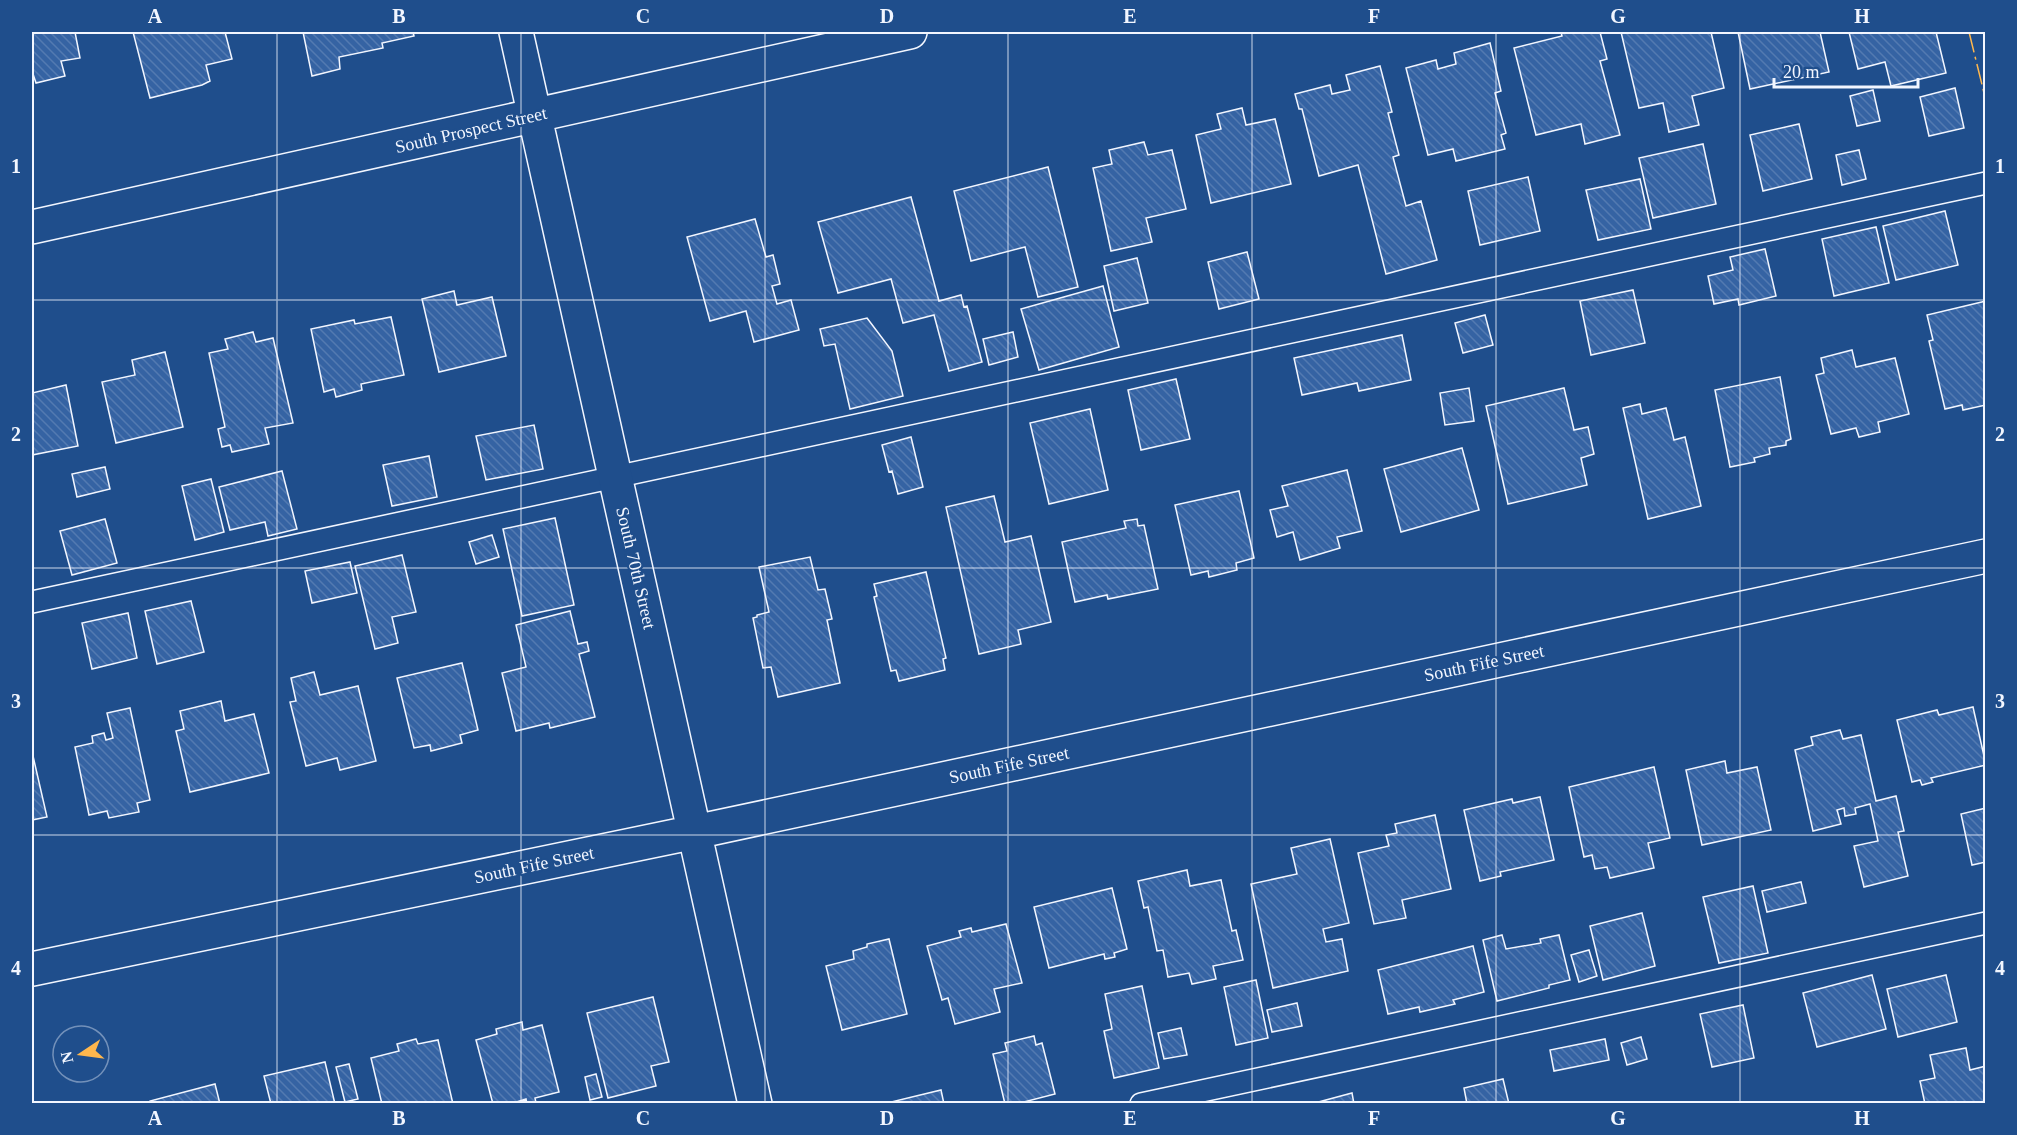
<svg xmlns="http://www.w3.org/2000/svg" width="2017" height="1135" font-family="Georgia,serif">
  <defs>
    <pattern id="building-back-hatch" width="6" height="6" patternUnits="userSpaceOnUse" patternTransform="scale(1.5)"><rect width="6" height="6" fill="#3563a3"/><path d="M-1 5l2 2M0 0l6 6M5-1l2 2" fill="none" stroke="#537ab1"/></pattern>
  </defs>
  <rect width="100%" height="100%" fill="#1f4e8c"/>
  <path fill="url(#building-back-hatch)" stroke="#f2f6ff" stroke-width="1.5" d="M32,32H75L80,58L61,61L65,76L36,83L32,71Z
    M133,32H225L232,59L206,65L210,81L202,85L150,98Z
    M303,32H413L414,36L382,43L383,48L339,57L340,69L312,76Z
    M1561,32H1600L1607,59L1600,61L1620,135L1585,144L1581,124L1536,135L1514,48L1562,36Z
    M1621,32H1711L1724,88L1692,96L1699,125L1669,132L1663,103L1639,108Z
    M1738,32H1820L1829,72L1750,89Z
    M1849,32H1936L1946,73L1891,86L1885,62L1858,69Z
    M1490,43L1501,91L1495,93L1506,133L1501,135L1505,149L1456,161L1453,149L1428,155L1406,68L1436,60L1438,69L1456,64L1454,53Z
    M1380,66L1392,112L1388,113L1399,155L1393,157L1406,206L1421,201L1437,260L1386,274L1358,165L1319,176L1302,109H1299L1295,94L1330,85L1332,94L1350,90L1346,75Z
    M1955,88L1964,128L1929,136L1920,97Z
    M1873,90L1880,121L1857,126L1850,96Z
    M1242,108L1246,125L1275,119L1291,184L1211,203L1196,135L1221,129L1217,114Z
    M1799,124L1812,179L1763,191L1750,135Z
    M1144,142L1148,155L1172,150L1186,209L1146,218L1152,242L1111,251L1093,168L1112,164L1109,150Z
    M1703,144L1716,204L1653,218L1639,158Z
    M1859,150L1866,179L1842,185L1836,155Z
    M1048,167L1078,287L1038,297L1025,247L971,261L954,191Z
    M1528,177L1540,231L1480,245L1468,191Z
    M1640,179L1651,229L1598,240L1586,190Z
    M911,197L939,301L961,295L964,307L967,306L982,362L949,371L934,315L903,323L891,279L838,293L818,222Z
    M1945,211L1958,265L1896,280L1883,226Z
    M755,219L766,257L773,255L780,284L772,286L777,304L791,300L799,330L754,342L746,311L710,321L687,237Z
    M1876,227L1889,283L1834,296L1822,239Z
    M1765,249L1776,296L1739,305L1738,299L1714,304L1708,276L1733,270L1730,257Z
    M1247,252L1259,299L1219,309L1208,262Z
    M1137,258L1148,303L1114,311L1104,266Z
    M1103,286L1119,347L1039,370L1021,309Z
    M1633,290L1645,343L1591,355L1580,301Z
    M454,291L457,305L492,297L506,356L439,372L422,299Z
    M1986,301V405L1963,410L1962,405L1945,409L1929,341L1933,340L1927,315Z
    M1485,315L1493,345L1463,353L1455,323Z
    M391,317L404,375L361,384L362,390L336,397L334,389L324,392L311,329L354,320L355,324Z
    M867,318L892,351L903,396L850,409L835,344L824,346L820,329Z
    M253,332L256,342L273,338L293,423L265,428L269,444L232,452L230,445L222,447L218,429L225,427L209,353L228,349L225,339Z
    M1013,332L1018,357L989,365L983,339Z
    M1402,335L1411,380L1359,391L1357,383L1302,395L1294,358Z
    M1852,350L1856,367L1895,358L1909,414L1878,422L1880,432L1859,437L1856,428L1831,434L1816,375L1824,373L1821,358Z
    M165,352L183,427L116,443L102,382L135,375L132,360Z
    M1780,377L1791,439L1786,441V445L1769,448L1770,454L1754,458L1755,462L1730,467L1715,390Z
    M1176,379L1190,439L1141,450L1128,390Z
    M66,385L78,446L32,455V393Z
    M1469,388L1474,421L1445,425L1440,393Z
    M1564,388L1574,430L1588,427L1594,454L1581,458L1587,485L1508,504L1486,406Z
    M1640,404L1642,414L1666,408L1674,440L1685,437L1701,506L1648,519L1623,408Z
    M1090,409L1108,490L1049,504L1030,423Z
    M534,425L543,469L486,480L476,436Z
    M911,437L923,487L898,494L892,471L889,472L882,445Z
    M1462,448L1479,510L1401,532L1384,469Z
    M429,456L437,497L392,506L383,465Z
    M105,467L110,489L77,497L72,474Z
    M1347,470L1362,531L1337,537L1340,548L1300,560L1293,532L1277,537L1270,510L1288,506L1282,486Z
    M282,471L297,529L268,536L265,522L230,530L219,487Z
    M211,479L224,532L195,540L182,486Z
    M1239,491L1254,558L1236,563L1237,570L1209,577L1208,571L1191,575L1175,505Z
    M994,496L1005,542L1031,536L1051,622L1018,630L1021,644L979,654L946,507Z
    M555,518L574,605L522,616L503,529Z
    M105,519L117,563L72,575L60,531Z
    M1137,519L1138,526L1144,525L1158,589L1108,599L1107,595L1075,602L1062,542L1126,528L1124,521Z
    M492,535L499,557L476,564L469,542Z
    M402,555L416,612L392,617L398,643L375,649L355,566Z
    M810,557L818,590L825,589L832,619L827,620L840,683L778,697L771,667L763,668L753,618L757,617V615L769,612L759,567Z
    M350,562L357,593L312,603L305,571Z
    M926,572L946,658L943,659L945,670L899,681L896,670L891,671L874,597L877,596L874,584Z
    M191,601L204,652L157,664L145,611Z
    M570,611L578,644L587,642L589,651L579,654L595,717L550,728L549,723L516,731L502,673L526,667L516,625Z
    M128,613L137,658L92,669L82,623Z
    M462,663L478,730L460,735L462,743L431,751L430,745L414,748L397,678Z
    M314,672L320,695L358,686L376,761L340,770L337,758L306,766L290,702L296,701L291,678Z
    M221,701L225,721L254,714L269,773L190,792L176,731L184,729L180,711Z
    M1973,707L1986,765L1931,778L1933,782L1922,785L1920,780L1912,782L1897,720L1937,710L1939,715Z
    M130,708L150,800L137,803L139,812L109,818L107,811L89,815L75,747L93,743L92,736L104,733L106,740L113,738L107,713Z
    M1840,730L1843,739L1861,735L1876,801L1896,796L1904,831L1898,832L1908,876L1864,887L1854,846L1878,841L1870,804L1855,808L1856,814L1845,816L1844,808L1837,810L1841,824L1813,831L1795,750L1813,745L1811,737Z
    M33,756L47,817L32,820V757Z
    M1725,761L1727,773L1757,767L1771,830L1702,845L1686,770Z
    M1654,767L1670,838L1648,843L1654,868L1610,878L1607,867L1595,869L1592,855L1584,857L1569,787Z
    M1540,797L1554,860L1500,872L1501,876L1480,881L1464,810L1512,799L1513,803Z
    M1986,808V862L1972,865L1961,814Z
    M1435,815L1451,889L1402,900L1406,918L1374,924L1358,853L1389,846L1386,835L1397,833L1395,824Z
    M1330,839L1349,923L1323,929L1326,942L1342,939L1348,971L1273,988L1251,884L1297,874L1291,848Z
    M1187,870L1190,886L1221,880L1232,931L1236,930L1243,960L1213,966L1216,979L1192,984L1189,973L1168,977L1163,950L1157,951L1148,907L1144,908L1138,881Z
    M1801,882L1806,903L1767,912L1762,891Z
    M1753,886L1768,953L1719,963L1703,897Z
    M1112,888L1127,949L1114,953L1115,957L1105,959L1104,954L1049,968L1034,907Z
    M1642,913L1655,966L1603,980L1590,926Z
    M1006,924L1022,983L994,989L1000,1012L955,1024L948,998L942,1000L927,946L961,937L959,931L971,928L972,932Z
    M1502,935L1506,949L1541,943L1540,939L1559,935L1570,980L1549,985V988L1497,1001L1483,940Z
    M889,939L907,1014L842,1030L826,966L854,959L853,951L867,947V944Z
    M1473,946L1484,992L1453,1000L1455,1004L1420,1012L1419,1007L1388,1014L1378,970Z
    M1589,950L1597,976L1579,982L1571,955Z
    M1872,975L1886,1029L1817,1047L1803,993Z
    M1946,975L1957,1022L1898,1037L1887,989Z
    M1256,980L1268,1038L1236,1045L1224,987Z
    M1142,986L1159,1068L1114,1078L1104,1031L1112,1029L1105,994Z
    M653,997L669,1062L651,1066L656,1086L608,1098L587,1013Z
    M1297,1003L1302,1026L1272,1032L1267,1010Z
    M1743,1005L1754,1058L1712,1067L1700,1014Z
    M522,1022L523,1030L542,1025L559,1092L535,1098L536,1103L535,1104H527L526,1099L510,1104H493L476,1040L497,1034L496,1029Z
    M1181,1028L1187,1055L1164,1059L1158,1033Z
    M1034,1036L1036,1045L1042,1043L1055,1094L1016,1104H1005L993,1054L1007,1051L1005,1043Z
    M1641,1037L1647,1059L1627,1065L1621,1043Z
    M416,1039L418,1044L438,1040L453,1104H382L371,1058L399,1051L397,1044Z
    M1605,1039L1609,1060L1554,1071L1550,1050Z
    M1966,1048L1970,1070L1986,1066V1104H1925L1920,1081L1935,1078L1930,1055Z
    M325,1062L335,1104H271L264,1076Z
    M349,1064L358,1099L345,1102L336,1067Z
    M596,1074L602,1097L590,1100L585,1077Z
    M1503,1079L1509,1104H1467L1464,1088Z
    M215,1084L220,1104H150V1101Z
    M941,1090L944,1104H891V1102Z
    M1352,1093L1354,1104H1311Z"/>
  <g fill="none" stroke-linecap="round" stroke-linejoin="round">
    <g stroke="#f2f6ff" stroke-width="24">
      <path id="lane" d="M32,602L1986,183
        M1141,1104L1986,923"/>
    </g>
    <g stroke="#f2f6ff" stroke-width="36">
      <path id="street" d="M516,32L755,1104
        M32,227L910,32
        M32,969L695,832L1986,556"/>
    </g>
    <use href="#lane" stroke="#1f4e8c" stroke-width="21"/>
    <use href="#street" stroke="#1f4e8c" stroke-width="33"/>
    <path stroke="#ffb74d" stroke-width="1.5" stroke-dasharray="21 4.5 3 4.5" stroke-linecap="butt" d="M1969,32L1986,101"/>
  </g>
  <path fill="none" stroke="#f2f6ff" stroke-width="1.5" stroke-opacity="0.55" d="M277,32V1104M521,32V1104M765,32V1104M1008,32V1104M1252,32V1104M1496,32V1104M1740,32V1104M32,300H1986M32,568H1986M32,835H1986"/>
  <g text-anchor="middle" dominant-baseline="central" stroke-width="4.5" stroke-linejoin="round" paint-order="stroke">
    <g font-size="18" fill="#f2f6ff" stroke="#1f4e8c">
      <text transform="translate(471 130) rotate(-13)">South Prospect Street</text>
      <text transform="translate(636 568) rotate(77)">South 70th Street</text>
      <text transform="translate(1484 663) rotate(-12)">South Fife Street</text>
      <text transform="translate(1009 765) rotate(-12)">South Fife Street</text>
      <text transform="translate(534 865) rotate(-12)">South Fife Street</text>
    </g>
  </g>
  <rect width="2017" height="1135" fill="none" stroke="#1f4e8c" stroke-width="66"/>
  <g transform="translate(81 1054) rotate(257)"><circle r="28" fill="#1f4e8c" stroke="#7391ba" stroke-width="1.5"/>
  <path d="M0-4.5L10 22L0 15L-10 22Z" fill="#ffb74d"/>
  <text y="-9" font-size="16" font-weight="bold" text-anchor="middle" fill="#f2f6ff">N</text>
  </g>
  <path d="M1774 78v9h144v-9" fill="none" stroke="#f2f6ff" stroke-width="3"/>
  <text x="1783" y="78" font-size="18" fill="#f2f6ff" stroke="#1f4e8c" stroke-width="4.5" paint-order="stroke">20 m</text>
  <rect x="33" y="33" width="1951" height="1069" fill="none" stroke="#f2f6ff" stroke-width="2"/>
  <g font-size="20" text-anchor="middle" font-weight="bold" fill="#f2f6ff">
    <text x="155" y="23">A</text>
    <text x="399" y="23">B</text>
    <text x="643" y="23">C</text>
    <text x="887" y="23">D</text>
    <text x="1130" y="23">E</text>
    <text x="1374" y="23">F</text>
    <text x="1618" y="23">G</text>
    <text x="1862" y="23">H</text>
    <text x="16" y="173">1</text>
    <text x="2000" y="173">1</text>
    <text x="16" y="441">2</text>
    <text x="2000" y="441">2</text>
    <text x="16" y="708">3</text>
    <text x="2000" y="708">3</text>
    <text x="16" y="975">4</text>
    <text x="2000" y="975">4</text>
    <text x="155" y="1125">A</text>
    <text x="399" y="1125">B</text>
    <text x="643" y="1125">C</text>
    <text x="887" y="1125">D</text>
    <text x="1130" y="1125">E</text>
    <text x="1374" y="1125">F</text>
    <text x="1618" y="1125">G</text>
    <text x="1862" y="1125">H</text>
  </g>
</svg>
